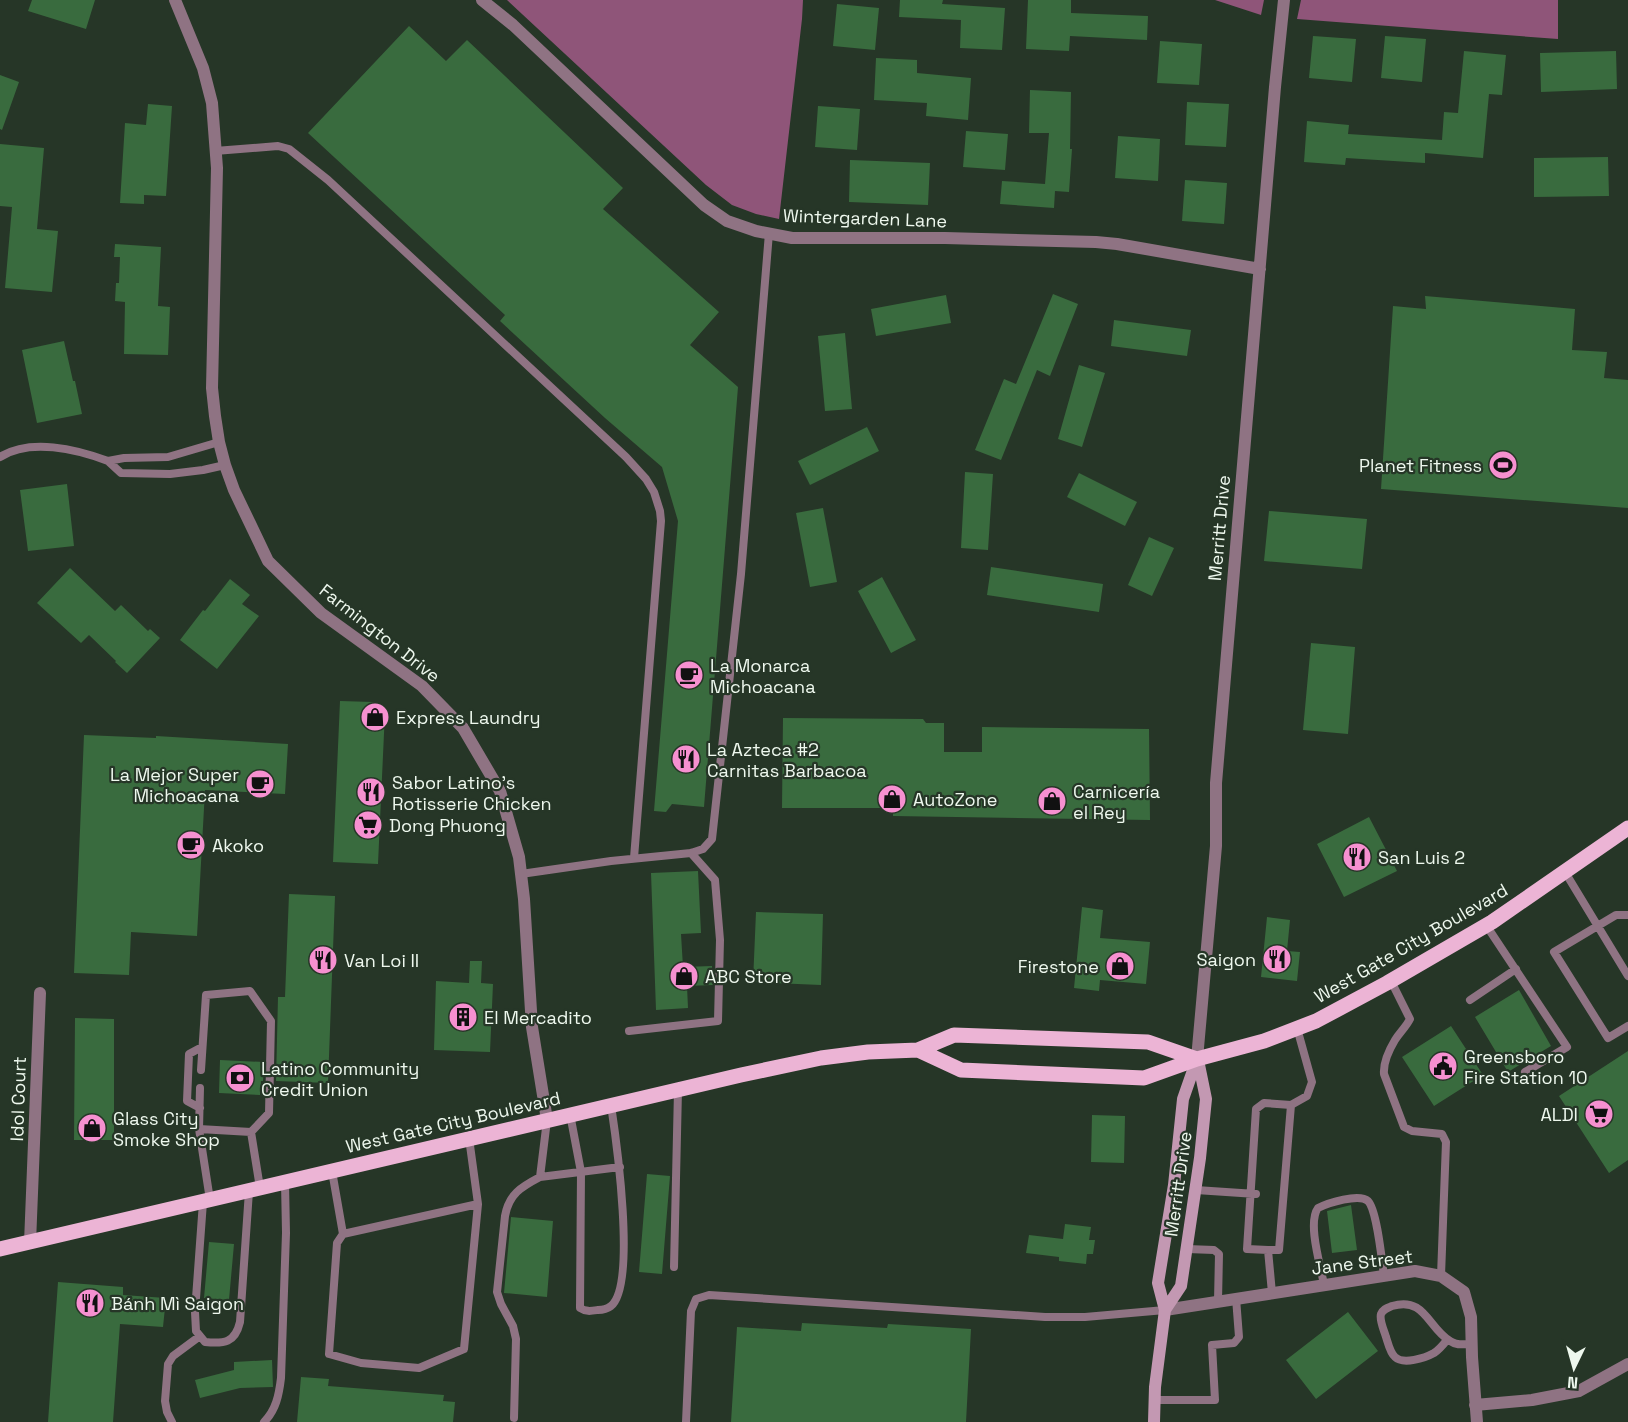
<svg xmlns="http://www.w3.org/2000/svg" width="1628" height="1422" font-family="'Space Grotesk',sans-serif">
  <rect width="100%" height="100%" fill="#263627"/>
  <path fill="#8f5579" d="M507,0H803L802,19L779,219L756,214L732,205L706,185Z
    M1215,0H1264L1261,15Z
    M1301,0H1558V39L1297,19Z"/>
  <path fill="#396b3e" d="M32,0H95L86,29L28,11Z
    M900,0H943L942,4L1005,8L1002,50L960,48L961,20L899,17Z
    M1028,0H1071V13L1148,16L1147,40L1070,36L1069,51L1026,49Z
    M837,4L879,8L875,50L833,46Z
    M409,26L446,61L467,40L623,188L603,209L719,312L690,345L738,387L704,807L672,804L666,812L654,811L678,521L662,467L605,418L500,321L505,315L308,133Z
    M1313,36L1356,39L1352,82L1309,78Z
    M1385,36L1426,39L1422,82L1381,78Z
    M1160,41L1202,44L1199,85L1157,83Z
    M1464,51L1506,55L1502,95L1489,94L1483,158L1425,153V163L1346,158L1345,165L1304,162L1307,121L1349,125L1348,134L1442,140L1444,112L1458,113Z
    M1616,51L1617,89L1541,92L1540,53Z
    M876,58L917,60V73L971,78L968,120L926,116L927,103L874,100Z
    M0,75L19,82L2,130L0,129Z
    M1030,90L1071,92L1070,149H1072L1069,192L1055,191L1054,208L1000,204L1002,181L1045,184L1049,133H1029Z
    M1187,102L1229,104L1226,147L1185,145Z
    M148,104L172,106L166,196L144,195V204L120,203L125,123L146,125Z
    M818,106L860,109L857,150L815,147Z
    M966,131L1008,134L1005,170L963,167Z
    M1118,136L1160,139L1158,181L1115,178Z
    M0,144L44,148L37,229L58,231L52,292L5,288L12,207L0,206Z
    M1608,157L1609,196L1534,197V158Z
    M850,160L930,163L928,205L849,202Z
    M1185,180L1227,183L1224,224L1182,221Z
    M115,244L161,247L158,306L170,307L168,355L124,354L125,302L115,301L116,283H119L120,257H114Z
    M1053,294L1078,304L1050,376L1037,370L1001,460L975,450L1004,379L1016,384Z
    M946,295L951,323L876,336L871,309Z
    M1425,296L1575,309L1572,350L1607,352L1604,378L1628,380V508L1381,489L1393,306L1426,309Z
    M1114,320L1191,330L1187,356L1111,346Z
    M845,333L852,409L825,411L818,336Z
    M64,341L73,381H75L82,414L37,423L22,350Z
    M1079,365L1105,373L1082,447L1058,439Z
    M867,427L879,451L810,485L798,461Z
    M965,472L993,474L988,550L961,548Z
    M1079,473L1137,502L1125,526L1067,497Z
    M67,484L74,546L28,551L20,490Z
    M823,508L837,582L810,587L796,513Z
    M1269,511L1367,519L1362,569L1264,561Z
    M1149,537L1174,548L1152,596L1128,585Z
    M991,567L1103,584L1099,612L987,595Z
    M70,568L115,611L121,605L148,631L150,629L160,638L127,673L115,662L116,661L89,635L81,643L37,603Z
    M882,577L916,640L891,653L858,591Z
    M230,579L250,595L242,604L259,616L217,669L180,640L203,610L205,611Z
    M1311,643L1355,647L1348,734L1303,730Z
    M340,701L373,702L385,712L378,864L333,862Z
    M783,718L923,719L926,723H944V752H982V727L1149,729L1150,820L893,816V808H782Z
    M84,735L156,738V736L288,744L285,794L205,790L197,936L131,932L129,975L74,973Z
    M1369,817L1397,871L1344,897L1317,844Z
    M698,871L701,933L681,934L683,967L712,966L713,985L687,986L688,1008L656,1010L651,873Z
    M289,894L335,896L328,1083L276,1081L278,997H285Z
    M1082,907L1103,910L1100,938L1150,942L1146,984L1100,980L1099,991L1074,988Z
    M756,912L823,914L821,985L753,982Z
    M1267,917L1290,920L1287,951L1300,952L1297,981L1261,977Z
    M470,961H482L481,983L493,984L490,1052L434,1050L436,981L469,983Z
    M1519,990L1551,1046L1508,1072L1475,1017Z
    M75,1018L114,1019V1140H74Z
    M1451,1026L1483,1075L1434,1106L1402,1057Z
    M1628,1051V1160L1609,1173L1559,1096Z
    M220,1060L264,1062L263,1081H261L260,1095L219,1093Z
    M1092,1115L1125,1116L1124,1163L1091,1162Z
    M647,1174L670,1176L662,1274L639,1272Z
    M1351,1205L1357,1250L1332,1253L1327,1211Z
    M511,1217L553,1221L547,1297L504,1293Z
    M1065,1224L1091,1227L1089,1240H1095L1093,1254H1087L1086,1264L1059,1261V1257L1026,1253L1029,1235L1063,1239Z
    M209,1242L234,1244L229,1300L204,1298Z
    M58,1282L123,1287V1295L166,1298L163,1327L120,1324L113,1422H48Z
    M1348,1312L1378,1351L1316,1399L1286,1360Z
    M802,1323L887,1328L888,1324L971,1329L966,1422H731L737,1327L801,1331Z
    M272,1360L273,1387L240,1388L200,1398L195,1380L234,1370V1362Z
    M301,1377L329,1379L328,1386L444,1395L443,1401L455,1402L453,1422H297Z"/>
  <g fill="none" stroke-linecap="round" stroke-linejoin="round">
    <path stroke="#8f7383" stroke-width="8" d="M215,151L278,146L289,149L328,180L626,457L646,479L654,492L660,511L661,521L634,858
      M219,442L168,457L124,458L108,461L121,473L170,474L203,470L225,465
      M0,457C30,438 76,449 108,461
      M1565,872L1628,976
      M521,874L611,861L691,853L703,849L712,839L741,574L769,233
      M1628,915H1616L1554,952L1608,1038L1628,1026
      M1486,925L1567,1047L1525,1072
      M1391,981L1410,1019C1406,1027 1400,1032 1395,1040C1389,1050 1383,1062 1384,1074L1404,1127L1412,1131L1442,1134L1446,1142L1441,1276
      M1470,1000L1516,969
      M629,1031L718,1021L720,940L715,880L691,853
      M201,1070L206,995L250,991L271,1021L269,1113L251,1132L260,1188
      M200,1088L199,1129L210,1200
      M1291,1105L1307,1096L1312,1082L1297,1028
      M200,1108L187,1101L189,1054L202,1047
      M570,1114L581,1172L580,1308C586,1312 591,1311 598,1310C602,1310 607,1309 611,1306C637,1285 616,1138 611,1105
      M199,1129L251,1132
      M332,1171L343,1234L337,1243L329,1354L361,1363L419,1368L464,1349L478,1204L469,1138
      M540,1177L620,1167
      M1196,1190L1256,1194
      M203,1202L195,1312L196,1331L205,1342C224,1344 235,1343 240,1322L249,1191
      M343,1234L478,1204
      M1187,1249L1214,1250L1219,1254L1218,1301
      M1268,1250L1247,1249L1256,1109L1264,1103L1291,1105L1279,1250H1268L1272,1293
      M674,1267L678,1090
      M1324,1285C1321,1267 1307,1223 1318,1208C1328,1203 1359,1193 1368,1201C1377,1210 1382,1262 1384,1276
      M1447,1340C1443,1345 1439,1350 1434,1353C1425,1358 1403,1365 1395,1357C1390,1353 1388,1343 1386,1337C1384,1330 1379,1320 1381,1314C1383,1309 1387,1308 1392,1306C1425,1296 1428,1328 1450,1341C1457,1346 1464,1344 1472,1344
      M1155,1400H1215L1212,1345L1234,1343L1239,1337L1236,1298
      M514,1418L516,1339L513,1326L501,1304L497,1292L505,1216C509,1194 521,1187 540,1177L547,1120
      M172,1422L167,1412L165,1401L168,1364L173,1356L200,1336
      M264,1422C276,1410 279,1395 281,1378L286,1233L285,1182
      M686,1422L691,1311L696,1299L709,1295L1045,1317H1085L1165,1310"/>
    <path stroke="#8f7383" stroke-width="12" d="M30,1243L40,993
      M1165,1310L1415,1271L1441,1276L1464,1292L1471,1317L1472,1357L1477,1422
      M1475,1405L1532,1400L1579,1391L1628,1364"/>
    <path stroke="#8f7383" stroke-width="12" d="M175,0L203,68L212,103L217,168L212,388L215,416L219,442L225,465L234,490L268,561L321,613L422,686L463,728L500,791L519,857L524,899L532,1027L547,1120
      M482,0L513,25L704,205L727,221L756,231L792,238H945L1096,242L1117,244L1260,269
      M1197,1059L1216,846V783L1275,87L1284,0"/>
    <path stroke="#c398b2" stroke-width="12" d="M1165,1310L1181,1286L1200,1158L1206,1099L1198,1060
      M1154,1422L1155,1387L1165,1310L1158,1283L1174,1185L1183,1099L1197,1059"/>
    <path stroke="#ecb4d5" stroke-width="15" d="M918,1050L961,1070L1144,1078L1197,1059L1264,1041L1316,1021L1387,983L1492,922L1628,828
      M0,1249L741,1075L821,1058L868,1052L918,1050L954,1035L1148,1042L1197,1059"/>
  </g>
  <defs>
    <g id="stadium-disc" transform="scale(1.5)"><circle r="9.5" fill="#f690d0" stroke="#263627"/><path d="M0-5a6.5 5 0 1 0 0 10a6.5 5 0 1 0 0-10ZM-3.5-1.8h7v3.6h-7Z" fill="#111"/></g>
    <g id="cafe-disc" transform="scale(1.5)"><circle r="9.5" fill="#f690d0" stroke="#263627"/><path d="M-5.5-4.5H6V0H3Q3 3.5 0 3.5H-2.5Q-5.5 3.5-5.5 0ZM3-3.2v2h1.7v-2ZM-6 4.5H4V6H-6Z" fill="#111"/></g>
    <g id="shop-disc" transform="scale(1.5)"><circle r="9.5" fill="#f690d0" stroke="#263627"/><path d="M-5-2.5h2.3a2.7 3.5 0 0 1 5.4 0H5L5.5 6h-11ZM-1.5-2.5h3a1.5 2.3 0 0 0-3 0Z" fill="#111"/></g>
    <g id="restaurant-disc" transform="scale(1.5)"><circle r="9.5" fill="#f690d0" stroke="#263627"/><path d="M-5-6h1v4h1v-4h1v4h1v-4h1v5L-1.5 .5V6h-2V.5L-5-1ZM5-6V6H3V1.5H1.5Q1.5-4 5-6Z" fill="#111"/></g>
    <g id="supermarket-disc" transform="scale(1.5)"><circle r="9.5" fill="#f690d0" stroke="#263627"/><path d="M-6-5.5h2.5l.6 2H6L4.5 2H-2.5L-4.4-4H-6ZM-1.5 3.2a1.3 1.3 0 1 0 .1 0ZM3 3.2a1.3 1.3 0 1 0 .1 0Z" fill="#111"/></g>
    <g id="building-disc" transform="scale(1.5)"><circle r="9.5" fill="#f690d0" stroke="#263627"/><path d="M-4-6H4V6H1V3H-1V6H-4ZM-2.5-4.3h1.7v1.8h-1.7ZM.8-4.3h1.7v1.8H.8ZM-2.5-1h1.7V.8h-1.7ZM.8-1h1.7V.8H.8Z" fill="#111"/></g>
    <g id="civic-disc" transform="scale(1.5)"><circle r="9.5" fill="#f690d0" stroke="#263627"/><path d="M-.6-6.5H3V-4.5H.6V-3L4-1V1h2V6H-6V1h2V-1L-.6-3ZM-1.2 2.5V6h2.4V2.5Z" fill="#111"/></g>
    <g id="bank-disc" transform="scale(1.5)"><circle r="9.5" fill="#f690d0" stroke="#263627"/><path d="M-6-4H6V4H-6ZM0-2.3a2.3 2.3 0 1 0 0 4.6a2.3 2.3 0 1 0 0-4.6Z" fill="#111"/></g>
  </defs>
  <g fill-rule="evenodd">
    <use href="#stadium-disc" x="1503" y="465"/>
    <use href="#cafe-disc" x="689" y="675"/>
    <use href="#shop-disc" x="375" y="717"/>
    <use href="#restaurant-disc" x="686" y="759"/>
    <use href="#cafe-disc" x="260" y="784"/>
    <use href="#restaurant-disc" x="371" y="792"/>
    <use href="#shop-disc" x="892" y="799"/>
    <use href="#shop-disc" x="1052" y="801"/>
    <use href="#supermarket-disc" x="368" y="825"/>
    <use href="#cafe-disc" x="191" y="845"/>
    <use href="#restaurant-disc" x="1357" y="857"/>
    <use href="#restaurant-disc" x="1277" y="959"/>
    <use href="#restaurant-disc" x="323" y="960"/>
    <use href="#shop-disc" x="1120" y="966"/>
    <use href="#shop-disc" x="684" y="976"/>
    <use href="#building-disc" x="463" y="1017"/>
    <use href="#civic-disc" x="1443" y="1066"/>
    <use href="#bank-disc" x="240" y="1078"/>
    <use href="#supermarket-disc" x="1599" y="1114"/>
    <use href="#shop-disc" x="92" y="1128"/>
    <use href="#restaurant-disc" x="90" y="1303"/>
  </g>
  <g text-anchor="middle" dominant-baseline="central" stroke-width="4.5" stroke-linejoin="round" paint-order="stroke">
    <g font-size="18" fill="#eef8ee" stroke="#263627">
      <text transform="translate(865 218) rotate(2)">Wintergarden Lane</text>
      <text transform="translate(1219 528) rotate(-85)">Merritt Drive</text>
      <text transform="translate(380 633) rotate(38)">Farmington Drive</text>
      <text transform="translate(1411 943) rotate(-30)">West Gate City Boulevard</text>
      <text transform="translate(18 1099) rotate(-88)">Idol Court</text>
      <text transform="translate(453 1122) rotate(-13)">West Gate City Boulevard</text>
      <text transform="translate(1178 1184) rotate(-82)">Merritt Drive</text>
      <text transform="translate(1362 1262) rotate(-7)">Jane Street</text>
    </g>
    <g font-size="18" fill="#eef8ee" stroke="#263627" text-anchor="start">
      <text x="1482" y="465" text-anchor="end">Planet Fitness</text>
      <text x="710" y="665">La Monarca<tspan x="710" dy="21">Michoacana</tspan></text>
      <text x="396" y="717">Express Laundry</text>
      <text x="707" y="749">La Azteca #2<tspan x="707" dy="21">Carnitas Barbacoa</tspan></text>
      <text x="239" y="774" text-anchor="end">La Mejor Super<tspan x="239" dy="21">Michoacana</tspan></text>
      <text x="392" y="782">Sabor Latino's<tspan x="392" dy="21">Rotisserie Chicken</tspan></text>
      <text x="1073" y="791">Carnicería<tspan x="1073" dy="21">el Rey</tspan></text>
      <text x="913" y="799">AutoZone</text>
      <text x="389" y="825">Dong Phuong</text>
      <text x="212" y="845">Akoko</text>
      <text x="1378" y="857">San Luis 2</text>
      <text x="1256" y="959" text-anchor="end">Saigon</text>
      <text x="344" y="960">Van Loi II</text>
      <text x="1099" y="966" text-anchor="end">Firestone</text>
      <text x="705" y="976">ABC Store</text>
      <text x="484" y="1017">El Mercadito</text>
      <text x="1464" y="1056">Greensboro<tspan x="1464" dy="21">Fire Station 10</tspan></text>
      <text x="261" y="1068">Latino Community<tspan x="261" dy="21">Credit Union</tspan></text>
      <text x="1578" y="1114" text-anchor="end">ALDI</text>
      <text x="113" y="1118">Glass City<tspan x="113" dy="21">Smoke Shop</tspan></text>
      <text x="111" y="1303">Bánh Mì Saigon</text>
    </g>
  </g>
  <g transform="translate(1574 1368) rotate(185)" stroke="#263627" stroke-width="4.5" paint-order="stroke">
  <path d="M0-4.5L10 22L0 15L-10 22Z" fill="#eef8ee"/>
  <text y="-9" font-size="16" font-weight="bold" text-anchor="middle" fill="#eef8ee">N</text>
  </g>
</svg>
